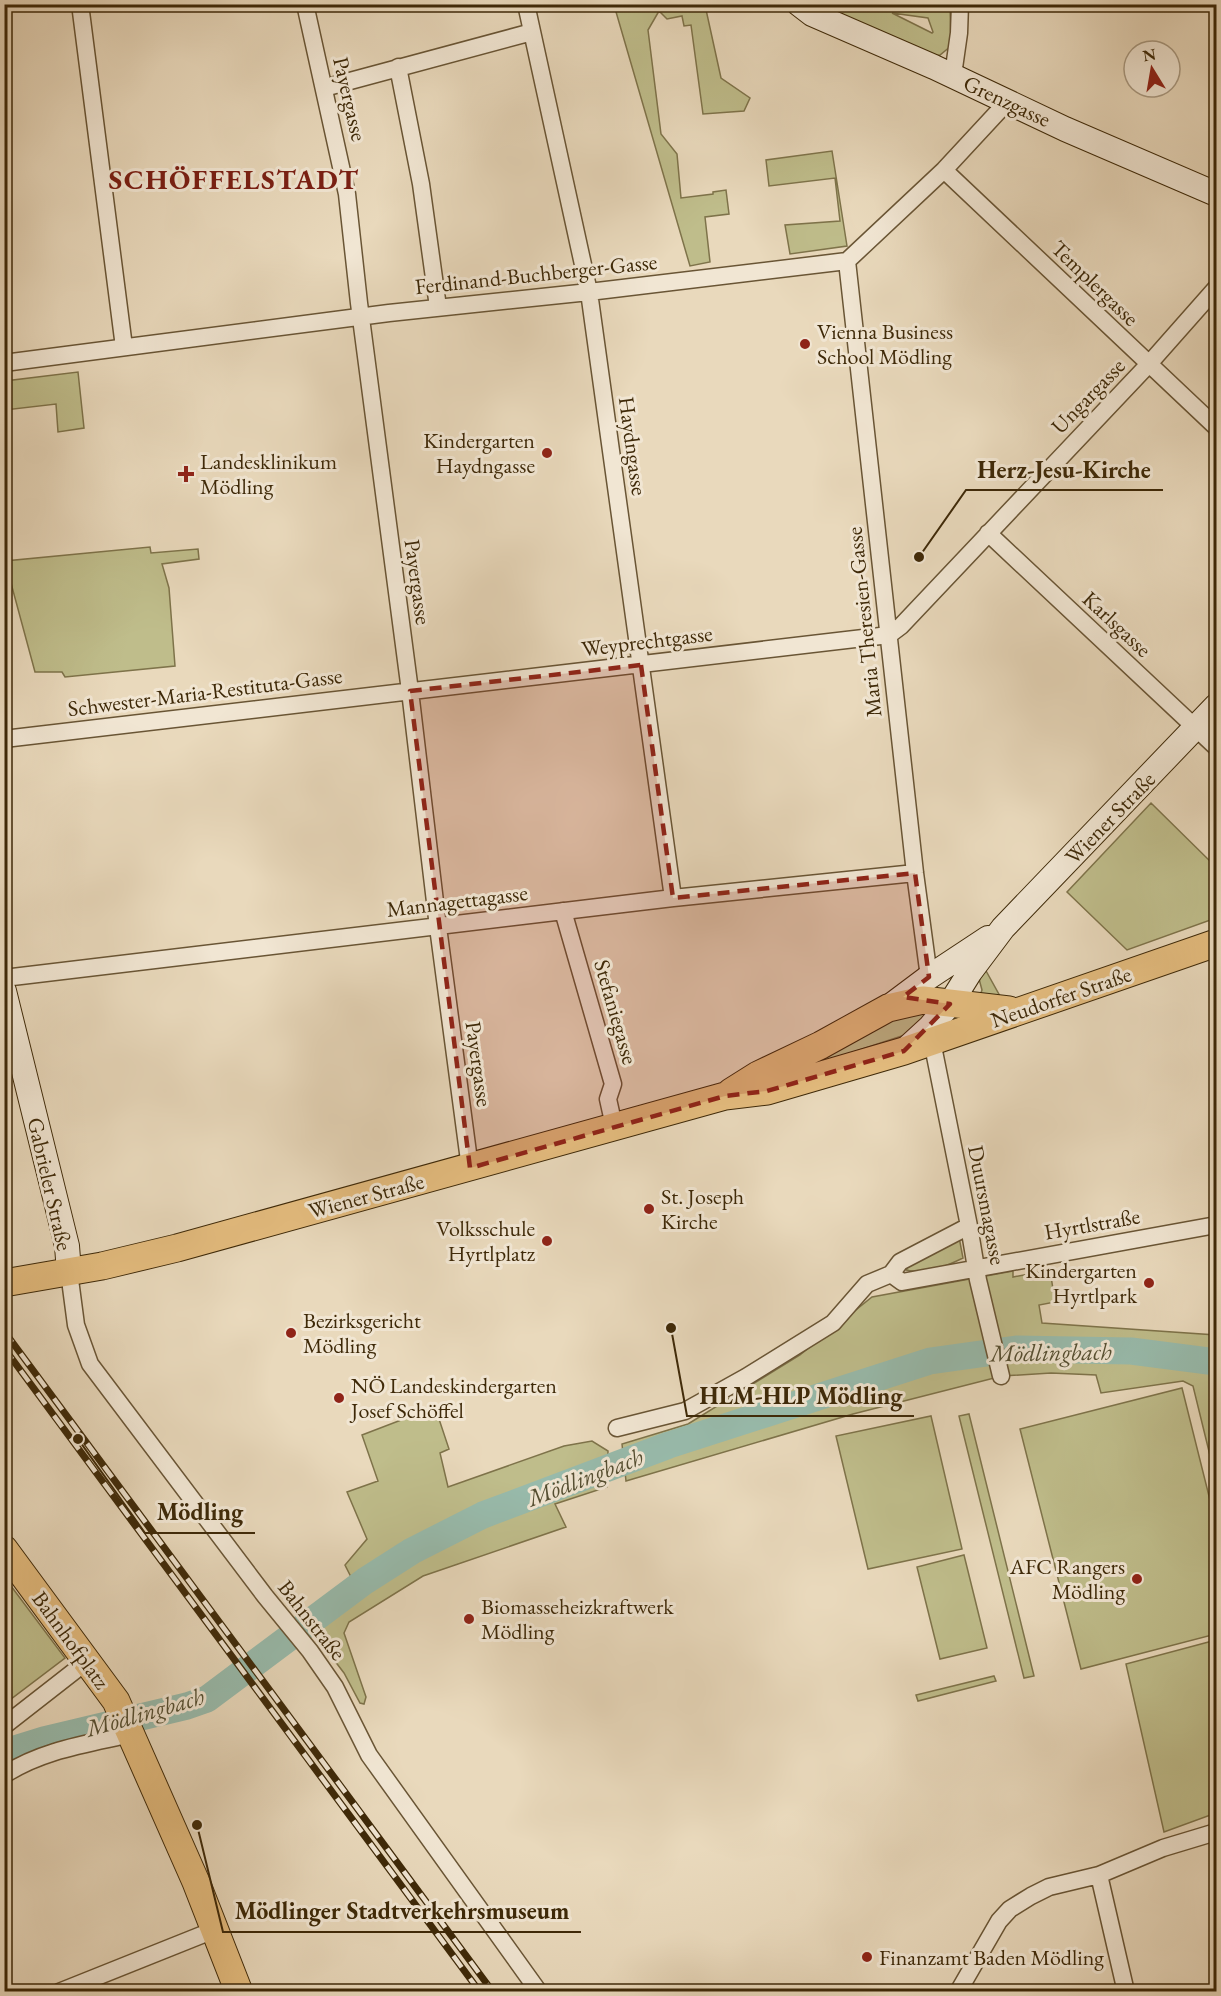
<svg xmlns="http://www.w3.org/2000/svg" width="1221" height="1996" font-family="'EB Garamond',serif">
  <rect width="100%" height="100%" fill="#e9d9bc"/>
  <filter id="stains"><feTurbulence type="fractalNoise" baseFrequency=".00333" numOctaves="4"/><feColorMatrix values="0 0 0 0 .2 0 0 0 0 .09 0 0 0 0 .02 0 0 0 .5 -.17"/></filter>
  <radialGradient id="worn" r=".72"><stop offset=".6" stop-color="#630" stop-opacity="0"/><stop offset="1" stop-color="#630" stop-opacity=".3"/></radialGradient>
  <path fill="#bfbd8b" stroke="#7e734a" stroke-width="1.5" fill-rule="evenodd" d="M614,5H705L721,78L750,98L744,111L703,114L691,25L684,26L682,16L667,19L659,11L648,30L661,134L677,154L681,198L713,194V192L726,190L729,214L705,217L710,262L690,266Z
    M810,5H950L951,46L940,55L931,57ZM892,13L928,18L933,32L932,33Z
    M832,151L847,246L790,254L785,225L840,221L835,178L769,186L766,160Z
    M78,372L84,428L58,432L56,404L5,410V381Z
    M150,547L151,553L198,549L199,559L162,564L169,588L175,666L65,677L62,672H35L5,561Z
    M1151,803L1216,867V918L1127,950L1067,892Z
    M985,969L1001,998L978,1001L982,990L978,975Z
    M936,1007L917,1031L765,1081L902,1011Z
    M959,1237L963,1258C947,1266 921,1277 904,1269Z
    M1050,1270L1055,1302L1039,1305L1042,1323L1216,1335V1480L1193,1386L1183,1381L1101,1393L1096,1375L1051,1373L1002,1376L853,1414L626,1481L622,1444L688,1424L800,1355L872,1297L1013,1271V1277Z
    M1182,1388L1216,1524V1634L1081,1669L1020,1429Z
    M436,1410L449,1449L440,1453L448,1487L564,1446L592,1441L608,1451L607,1487L555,1504L566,1527L423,1576L349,1622L344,1633L366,1697L364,1704L360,1703L344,1673L306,1623L353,1581L345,1565L367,1539L347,1492L378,1481L362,1435L422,1412Z
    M969,1414L1034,1676L1024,1678L959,1416Z
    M931,1416L962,1549L868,1569L836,1436Z
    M964,1555L987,1648L940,1659L917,1567Z
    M5,1578L65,1658L11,1699L5,1685Z
    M1216,1640V1813L1164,1832L1126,1664Z
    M994,1676L996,1681L918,1701L916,1695Z"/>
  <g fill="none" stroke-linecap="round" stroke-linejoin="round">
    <path stroke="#98bbac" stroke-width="27" d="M4,1757L15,1749L44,1740L187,1706L207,1699L365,1581L412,1551L483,1515L669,1445L930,1361L1016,1349L1131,1351L1216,1362"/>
    <g stroke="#695535" stroke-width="19">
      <path id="street" d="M80,4L124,347
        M305,4L347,194L359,303L410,691L438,927L470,1168
        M526,4L589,292L673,898
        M398,67L421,184L438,307
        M953,75L959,33L960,4
        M324,88L532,32
        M944,170L1216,427
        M847,261L915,873L929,977
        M4,363L389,313L589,292L847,261L944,170L1008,101
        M988,533L1216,747
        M4,739L889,635L901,626L1148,365L1216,288
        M563,911L613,1084L608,1099L614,1126
        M4,978L673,898L915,873
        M932,1041L969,1226L978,1280L1001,1376
        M69,1272L76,1325L90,1364L265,1596L310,1651L335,1687L369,1755L539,1992
        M891,1274L902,1282L1216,1225
        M617,1428L685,1411L746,1377L833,1323L867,1284L891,1274L900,1262L969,1226
        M4,1726L86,1662
        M4,1775C42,1750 87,1744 131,1734
        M1099,1875L1126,1992
        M59,1992L214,1930
        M958,1992L999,1921L1010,1909L1031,1896L1049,1887L1099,1875L1163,1848L1216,1832"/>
    </g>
    <g stroke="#3e2908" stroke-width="26">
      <path id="secondary" d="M799,4L812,14L934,67L1065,129L1216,194
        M4,991L67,1246L69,1272
        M889,1007L929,977L988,938
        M906,1049L930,1027L950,1004L970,972L1003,928L1216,706"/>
    </g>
    <g stroke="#3e2908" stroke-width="29">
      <path id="primary" d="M731,1092L758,1075L821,1045L888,1008L923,1000L1009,1010
        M4,1283L102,1266L177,1248L725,1096L767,1091L904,1051L1216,943
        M4,1549L116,1701L196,1882L239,1992"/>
    </g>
    <use href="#street" stroke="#f1e6d3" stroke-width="16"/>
    <use href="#secondary" stroke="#f1e6d3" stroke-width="24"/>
    <use href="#primary" stroke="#e4bc7e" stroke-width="27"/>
    <g stroke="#3e2908" stroke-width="7">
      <path id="rail" d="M4,1331L493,1992
        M4,1348L480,1992"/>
    </g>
    <use href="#rail" stroke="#f1e6d3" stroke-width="4.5" stroke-dasharray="14" stroke-linecap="butt"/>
  </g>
  <path fill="#8f2418" fill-opacity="0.2" stroke="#8f2418" stroke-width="4.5" stroke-dasharray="12 8" stroke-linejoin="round" d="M641,665L673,898L915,873L929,977L903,997L950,1004L904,1051L767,1091L725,1096L470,1168L410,691Z"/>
  <g fill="#8f2418" stroke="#f1e6d3" stroke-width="2">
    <circle cx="805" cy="344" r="6"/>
    <circle cx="547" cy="453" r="6"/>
    <path d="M183 465h6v6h6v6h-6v6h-6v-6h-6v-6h6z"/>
    <circle cx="649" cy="1209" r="6"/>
    <circle cx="547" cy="1241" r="6"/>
    <circle cx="1149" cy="1283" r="6"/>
    <circle cx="291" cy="1333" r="6"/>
    <circle cx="339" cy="1398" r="6"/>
    <circle cx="1137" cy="1579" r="6"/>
    <circle cx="469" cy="1619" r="6"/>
    <circle cx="867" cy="1957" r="6"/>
  </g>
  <g text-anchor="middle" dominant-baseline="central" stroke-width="6" stroke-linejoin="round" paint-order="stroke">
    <g font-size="22" fill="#3e2908" stroke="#f1e6d3">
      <text transform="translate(350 99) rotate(77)">Payergasse</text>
      <text transform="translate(1007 101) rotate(25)">Grenzgasse</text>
      <text transform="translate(536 274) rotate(-6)">Ferdinand-Buchberger-Gasse</text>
      <text transform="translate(1095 283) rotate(44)">Templergasse</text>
      <text transform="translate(1088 396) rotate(-46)">Ungargasse</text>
      <text transform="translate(633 446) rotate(82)">Haydngasse</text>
      <text transform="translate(418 582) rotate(82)">Payergasse</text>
      <text transform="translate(864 622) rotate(-96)">Maria Theresien-Gasse</text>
      <text transform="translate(1117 624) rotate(43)">Karlsgasse</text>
      <text transform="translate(647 641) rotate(-7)">Weyprechtgasse</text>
      <text transform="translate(205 692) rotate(-7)">Schwester-Maria-Restituta-Gasse</text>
      <text transform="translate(1110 818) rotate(-46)">Wiener Straße</text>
      <text transform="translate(457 901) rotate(-7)">Mannagettagasse</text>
      <text transform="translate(1061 997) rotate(-19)">Neudorfer Straße</text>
      <text transform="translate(616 1012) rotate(74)">Stefaniegasse</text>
      <text transform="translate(479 1064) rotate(82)">Payergasse</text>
      <text transform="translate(50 1184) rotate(77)">Gabrieler Straße</text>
      <text transform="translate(366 1196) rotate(-15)">Wiener Straße</text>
      <text transform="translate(987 1205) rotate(79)">Duursmagasse</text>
      <text transform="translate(1092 1224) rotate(-10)">Hyrtlstraße</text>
      <text transform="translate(312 1620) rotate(52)">Bahnstraße</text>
      <text transform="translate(71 1640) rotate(54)">Bahnhofplatz</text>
    </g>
    <g font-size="22" fill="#3e2908" stroke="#f1e6d3" text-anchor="start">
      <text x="817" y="331">Vienna Business<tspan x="817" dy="25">School Mödling</tspan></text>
      <text x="535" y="440" text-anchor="end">Kindergarten<tspan x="535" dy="25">Haydngasse</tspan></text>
      <text x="200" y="461">Landesklinikum<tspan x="200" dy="25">Mödling</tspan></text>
      <text x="661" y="1196">St. Joseph<tspan x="661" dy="25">Kirche</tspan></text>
      <text x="535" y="1228" text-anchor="end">Volksschule<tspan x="535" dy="25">Hyrtlplatz</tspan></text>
      <text x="1137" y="1270" text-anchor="end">Kindergarten<tspan x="1137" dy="25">Hyrtlpark</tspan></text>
      <text x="303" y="1320">Bezirksgericht<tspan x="303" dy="25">Mödling</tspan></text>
      <text x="351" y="1385">NÖ Landeskindergarten<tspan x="351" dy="25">Josef Schöffel</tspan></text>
      <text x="1125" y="1566" text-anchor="end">AFC Rangers<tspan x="1125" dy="25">Mödling</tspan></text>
      <text x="481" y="1606">Biomasseheizkraftwerk<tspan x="481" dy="25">Mödling</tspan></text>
      <text x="879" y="1957">Finanzamt Baden Mödling</text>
    </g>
    <g font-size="24" font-style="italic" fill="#544e31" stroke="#f1e6d3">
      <text transform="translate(1051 1352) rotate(-1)">Mödlingbach</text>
      <text transform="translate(585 1477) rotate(-21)">Mödlingbach</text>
      <text transform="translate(145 1712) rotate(-16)">Mödlingbach</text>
    </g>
    <g font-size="28" font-weight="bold" letter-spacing="1.5" fill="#7a1f14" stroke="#f1e6d3">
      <text x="234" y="179">SCHÖFFELSTADT</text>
    </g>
  </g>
  <path fill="none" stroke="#3e2908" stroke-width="2" d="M919 557L966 490H1163M671 1328L687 1416H914M78 1439L145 1533H255M197 1825L223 1932H581"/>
  <g fill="#3e2908" stroke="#f1e6d3" stroke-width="2">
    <circle cx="919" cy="557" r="6"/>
    <circle cx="671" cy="1328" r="6"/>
    <circle cx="78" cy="1439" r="6"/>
    <circle cx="197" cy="1825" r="6"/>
  </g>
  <g font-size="24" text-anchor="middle" font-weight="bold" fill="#3e2908" stroke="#f1e6d3" stroke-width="6" stroke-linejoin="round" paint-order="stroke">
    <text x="1064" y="478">Herz-Jesu-Kirche</text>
    <text x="801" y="1404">HLM-HLP Mödling</text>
    <text x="200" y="1520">Mödling</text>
    <text x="402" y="1919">Mödlinger Stadtverkehrsmuseum</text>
  </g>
  <rect width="1221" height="1996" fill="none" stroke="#e9d9bc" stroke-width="24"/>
  <rect x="6" y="6" width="1209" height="1984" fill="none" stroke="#3e2908" stroke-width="3"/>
  <rect x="12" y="12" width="1197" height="1972" fill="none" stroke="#3e2908" stroke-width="1.5"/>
  <g transform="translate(1152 69) rotate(349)"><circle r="28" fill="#f1e6d3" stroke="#a99a82" stroke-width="1.5"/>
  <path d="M0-4.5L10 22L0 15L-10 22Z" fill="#8f2418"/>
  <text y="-9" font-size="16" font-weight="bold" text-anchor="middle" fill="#3e2908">N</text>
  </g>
  <rect width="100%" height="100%" filter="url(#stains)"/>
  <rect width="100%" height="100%" fill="url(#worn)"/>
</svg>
